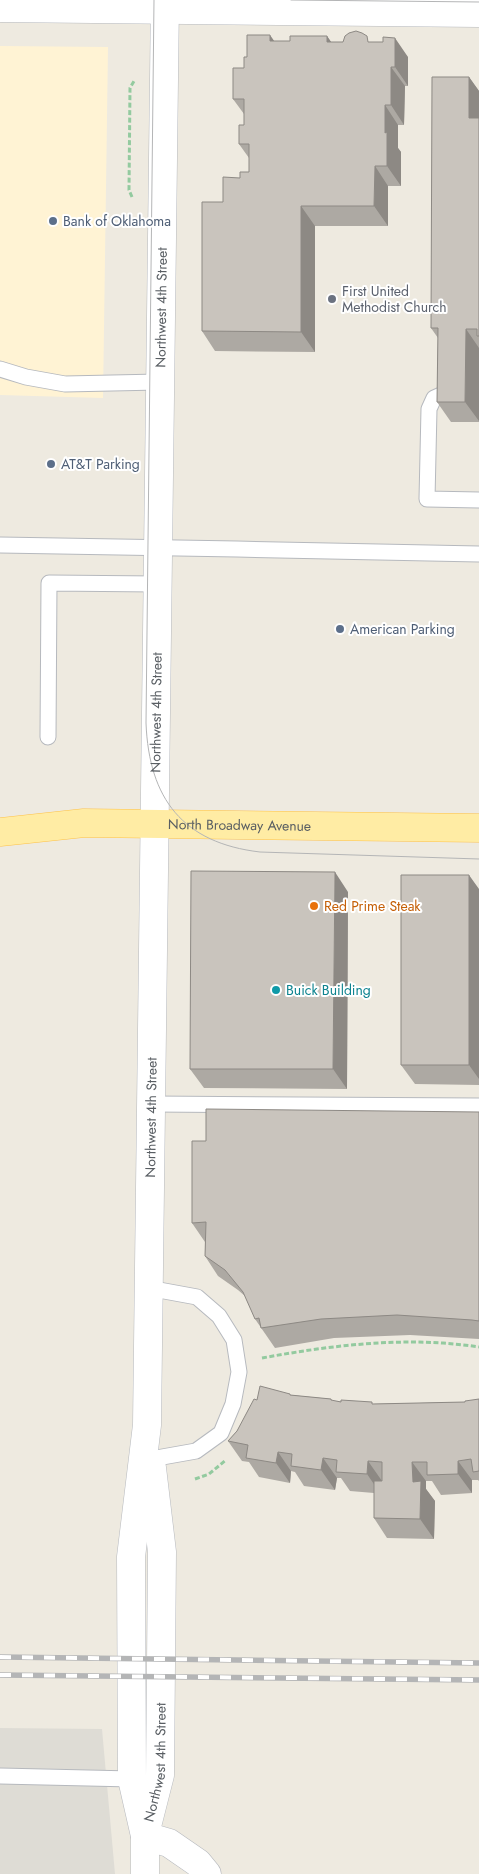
<svg xmlns="http://www.w3.org/2000/svg" width="479" height="1874" font-family="Jost,sans-serif">
  <rect width="100%" height="100%" fill="#eeeae0"/>
  <path fill="#fff3d4" d="M0,46L108,47L103,398L0,395Z"/>
  <path fill="#dedcd5" d="M0,1728L102,1729L115,1874H0Z"/>
  <g fill="none" stroke-linecap="round" stroke-linejoin="round">
    <g stroke="#b6b9be" stroke-width="17">
      <path id="service" d="M0,369L26,377L65,384L159,382
        M479,394H443L434,398L429,409L427,499L479,500
        M0,545C160,547 319,551 479,554
        M48,737L49,583L157,584
        M151,1104L479,1106
        M148,1288L197,1297L219,1316L234,1340L239,1372L233,1404L221,1433L196,1451L151,1459
        M0,1776L132,1779"/>
    </g>
    <g stroke="#b6b9be" stroke-width="29">
      <g id="tertiary">
        <path d="M0,8L479,13"/>
        <path id="s1" d="M146,1830L160,1775L162,1552L152,1468"/>
        <path d="M145,1836L169,1843L198,1863L207,1874"/>
        <path id="s2" d="M145,1874V1836L132,1779L131,1557L147,1425L165,0"/>
      </g>
    </g>
    <g stroke="#fec249" stroke-width="29">
      <g id="primary">
        <path id="s3" d="M0,832L84,823L479,828"/>
      </g>
    </g>
    <path stroke="#93ca9f" stroke-width="3" stroke-dasharray="5 2.5" stroke-linecap="butt" d="M132,197L129,190L130,88L134,81
      M262,1358C333,1345 407,1336 479,1347
      M195,1479L209,1474L226,1460"/>
    <use href="#service" stroke="#fff" stroke-width="15"/>
    <use href="#tertiary" stroke="#fff" stroke-width="28"/>
    <use href="#primary" stroke="#ffeca4" stroke-width="28"/>
    <path stroke="#b4b5b6" stroke-width="1" d="M154,0L146,723C149,799 183,843 260,852L479,859
      M291,0L479,2"/>
    <g stroke="#b4b5b6" stroke-width="5.5">
      <path id="rail" d="M0,1657L479,1663
        M0,1675L479,1680"/>
    </g>
    <use href="#rail" stroke="#fff" stroke-width="4" stroke-dasharray="11" stroke-linecap="butt"/>
  </g>
  <path fill="#ada9a3" d="M327,36L331,42H371L408,57V86H405L404,125H398V148L401,152V186H388V226H315V352L215,351L202,331L223,202L240,178L249,172V158L239,144L244,125V114L233,99L244,68L247,57L274,41H290Z
    M469,77L479,91V422H451L437,402L438,338L431,328Z
    M479,889V1085L415,1084L401,1065Z
    M348,892L347,1089L204,1088L190,1069Z
    M479,1112V1339L410,1335L334,1338L275,1348L255,1319L245,1296L238,1290L218,1276L205,1256V1242L192,1223L206,1141Z
    M291,1395L331,1399L332,1401L373,1404L465,1402L479,1399V1481L478,1480H472V1493L441,1495L432,1481H426V1489L435,1501L434,1539L387,1538L374,1518V1493L350,1491L341,1478H337L335,1490L304,1486L295,1472L291,1471L290,1483L259,1477L249,1462L242,1461L228,1441L237,1431L257,1400Z"/>
  <path fill="#8d8984" d="M270,35L284,55L270,41Z
    M327,36L340,55L327,42Z
    M395,38L408,57V86L395,67Z
    M391,67L405,86L404,125L391,105Z
    M469,77L479,91V133L469,118Z
    M385,105L398,125V148L401,152V186L387,166L385,133Z
    M375,166L388,186V226L374,206Z
    M301,206L315,226V352L301,332Z
    M466,329L479,348V421L465,402Z
    M335,872L348,892L347,1089L333,1069Z
    M469,875L479,889V1079L469,1065Z
    M278,1452L291,1471L290,1483L276,1463Z
    M323,1458L337,1478L335,1490L321,1470Z
    M368,1461L382,1481L380,1493L367,1474Z
    M458,1461L472,1480V1493L458,1474Z
    M412,1462L426,1481V1489L435,1501L434,1539L420,1519L413,1482Z"/>
  <path fill="#c9c4bd" stroke="#8d8984" d="M356,31L362,33L367,36L368,42H383V37L395,38V67H391V105H385V133L387,132V166H375L374,206H301V332L202,331V202H223V177L240,178V172H249V144H239V125H244V99H233V68H244V57H247V35H270V41H290V36H327V42H343L345,36L349,33Z
    M432,77H469V118H479V336H477V329H466L465,402H437L438,328H431Z
    M191,871L335,872L333,1069H190Z
    M401,875H469V1065H401Z
    M206,1109L479,1112V1321L472,1320L397,1315L321,1319L261,1328L259,1318L255,1319L243,1292L225,1270L205,1256L206,1222L192,1223V1141H206Z
    M260,1386L290,1394V1395L331,1399V1400L341,1402V1400L372,1402V1404L465,1402V1401L479,1399V1471L473,1472L471,1459L458,1461V1474L427,1475V1462H412L413,1482L421,1481L420,1519L374,1518V1481H382V1462L368,1461L367,1474L336,1472L337,1460L323,1458L321,1470L291,1466L292,1454L278,1452L276,1463L246,1458L248,1445L228,1441L237,1431L254,1399L257,1400Z"/>
  <g fill="#5c6f8a" stroke="#fff" stroke-width="2">
    <circle cx="53" cy="221" r="5"/>
    <circle cx="51" cy="464" r="5"/>
    <circle cx="340" cy="629" r="5"/>
  </g>
  <circle fill="#6b7280" stroke="#fff" stroke-width="2" cx="332" cy="299" r="5"/>
  <circle fill="#e8710a" stroke="#fff" stroke-width="2" cx="314" cy="906" r="5"/>
  <circle fill="#0f9aa8" stroke="#fff" stroke-width="2" cx="276" cy="990" r="5"/>
  <g text-anchor="middle" dominant-baseline="central" stroke-width="4" stroke-linejoin="round" paint-order="stroke">
    <g font-size="14" fill="#4e5e75" stroke="#fff" text-anchor="start">
      <text x="63" y="221">Bank of Oklahoma</text>
      <text x="61" y="464">AT&amp;T Parking</text>
      <text x="350" y="629">American Parking</text>
    </g>
    <g font-size="14" fill="#5b616d" stroke="#fff" text-anchor="start">
      <text x="342" y="291">First United<tspan x="342" dy="16">Methodist Church</tspan></text>
    </g>
    <g font-size="14" fill="#595e63" stroke="#fff">
      <text stroke="none"><textPath href="#s2" startOffset="1569">Northwest 4th Street</textPath></text>
      <text stroke="none"><textPath href="#s2" startOffset="1164">Northwest 4th Street</textPath></text>
      <text stroke="none"><textPath href="#s3" startOffset="240">North Broadway Avenue</textPath></text>
      <text stroke="none"><textPath href="#s2" startOffset="759">Northwest 4th Street</textPath></text>
      <text stroke="none"><textPath href="#s1" startOffset="69">Northwest 4th Street</textPath></text>
    </g>
    <g font-size="14" fill="#c56008" stroke="#fff" text-anchor="start">
      <text x="324" y="906">Red Prime Steak</text>
    </g>
    <g font-size="14" fill="#0d838f" stroke="#fff" text-anchor="start">
      <text x="286" y="990">Buick Building</text>
    </g>
  </g>
</svg>
